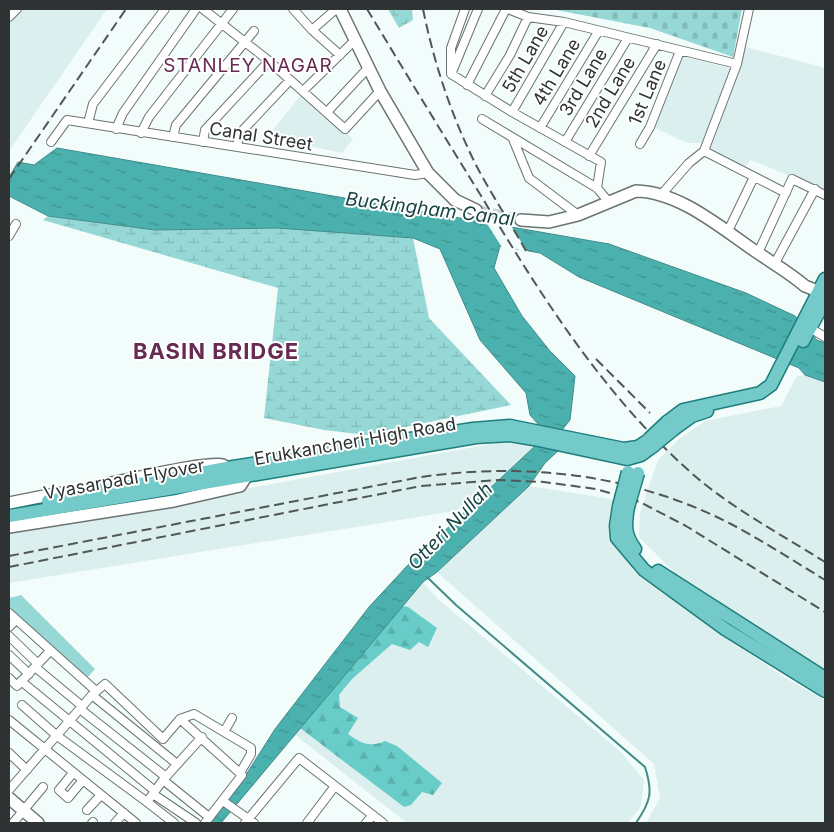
<svg xmlns="http://www.w3.org/2000/svg" width="834" height="832" font-family="Inter,sans-serif">
  <defs>
    <pattern id="forest-firs" width="22" height="20" patternUnits="userSpaceOnUse" patternTransform="scale(1.25)"><rect width="22" height="20" fill="#68cdc9"/><path d="M5 1l3.5 6h-7zM16 11l3.5 6h-7z" fill="#5ab0ad"/></pattern>
    <pattern id="wetland-marsh" width="20" height="14" patternUnits="userSpaceOnUse" patternTransform="scale(1.25)"><rect width="20" height="14" fill="#96d8d5"/><path d="M1 5h8M5 5V1M11 12h8M15 12V8" fill="none" stroke="#82bab7"/></pattern>
    <pattern id="cemetery-stones" width="16" height="16" patternUnits="userSpaceOnUse" patternTransform="scale(1.25)"><rect width="16" height="16" fill="#96d8d5"/><path d="M2 7V4a2 2 0 0 1 4 0v3zM10 15v-3a2 2 0 0 1 4 0v3z" fill="#82bab7"/></pattern>
    <pattern id="water-ripples" width="26" height="14" patternUnits="userSpaceOnUse" patternTransform="scale(1.25)"><rect width="26" height="14" fill="#4bb1ae"/><path d="M2 4q2-2 4 0t4 0M15 11q2-2 4 0t4 0" fill="none" stroke="#3f918e"/></pattern>
  </defs>
  <rect width="100%" height="100%" fill="#f1fcfb"/>
  <path fill="#dbefee" d="M9,9H107L9,151Z
    M746,47L825,68V191L751,160L742,169L710,151Z
    M682,56L732,69L703,143H687L655,128Z
    M302,94L353,139L342,153L267,137Z
    M805,375L825,382V671L674,572L639,537L640,513L658,460L679,439L705,421L781,406L797,376Z
    M502,442L534,446L467,509L9,583V532Z
    M529,486L612,499L608,529L613,543L638,576L782,676L825,700V823H646L660,798L654,764L437,572Z
    M423,582L439,600L620,751L644,780L641,806L628,823H407L294,734Z"/>
  <path fill="url(#forest-firs)" d="M401,606L408,607L437,628L428,647L419,642L410,650L392,644L352,679L339,695L340,707L358,718L348,734C361,743 369,748 385,741L397,746L442,783L433,795L422,792L411,805L404,807L300,728Z"/>
  <path fill="url(#wetland-marsh)" d="M388,9H412L413,20L399,28Z
    M48,216L155,230L277,228L413,238L429,318L511,405L367,435L324,430L264,418L278,288L43,220Z"/>
  <path fill="url(#cemetery-stones)" d="M551,9H742L733,57L650,28Z"/>
  <path fill="#96d8d5" d="M21,595L95,669L88,677L41,639L9,607V598Z"/>
  <path fill="url(#water-ripples)" stroke="#438b89" d="M57,148L609,244L746,293L795,316L817,340L825,343V382L805,375L799,368L579,277L540,253L500,246L494,268L522,316L550,351L575,376L570,420L562,430L559,450L545,463L529,486L437,572L423,582L221,823H209L244,778L275,729L369,607L407,566L535,446L539,425L530,415L526,393L480,340L440,249L413,238L277,228L155,230L48,216L9,196V177L18,162L34,165Z"/>
  <path fill="#f1fcfb" d="M484,219L509,223L529,254L517,249H503Z"/>
  <g fill="none" stroke-linecap="round" stroke-linejoin="round">
    <path stroke="#438b89" stroke-width="2" d="M427,577L456,605L645,767C653,792 651,801 636,823"/>
    <path stroke="#cad4d3" stroke-width="11" stroke-dasharray="11 5.5" stroke-linecap="butt" d="M476,210L521,220"/>
    <g stroke="#6b7473" stroke-width="10">
      <path id="street" d="M203,9L269,61L345,129L380,91
        M293,9L312,30L340,55
        M465,9L451,48V74L512,112L601,162L597,188
        M508,9L528,17L564,22L737,64
        M9,17L17,9
        M312,30L336,9
        M452,72L478,9
        M467,85L506,9
        M303,91L354,41
        M485,96L510,55L528,17
        M327,112L368,68
        M512,112L564,22
        M482,119L597,188L608,201
        M88,123L93,104L165,9
        M540,128L598,32
        M116,129L123,113L196,9
        M141,133L149,117L233,9
        M173,137L176,125L254,31
        M513,139L529,178L578,215
        M51,142L67,120L415,175L428,173
        M203,142L205,130L269,61
        M565,142L628,38
        M640,144L650,127L680,51
        M237,147L239,135L243,130L290,80
        M704,151L786,193
        M589,156L657,44
        M661,195L689,163L704,151L737,64L749,9
        M728,231L754,177
        M9,236L16,224
        M758,253L792,179L825,195
        M775,263L815,189
        M810,328L825,337
        M9,613L96,691
        M9,627L16,620
        M9,636L38,664
        M9,655L29,674
        M35,667L82,706
        M9,678L17,686L50,651
        M21,681L155,791
        M92,695L177,764
        M22,705L56,735L147,802
        M80,709L166,777
        M180,719L194,714L251,748V754L240,773
        M9,720L136,823
        M224,732L232,718
        M9,753L27,770
        M73,773L59,790L68,798L83,780
        M163,780L209,817
        M9,790L92,695L105,684L163,739L180,719L242,775L205,823
        M153,794L196,823
        M223,801L254,823
        M87,810L101,795
        M13,823L43,787
        M92,823L93,822
        M115,823L124,813
        M174,823L147,802L163,780L202,737
        M245,823L299,758L383,823
        M307,823L335,786
        M366,823L373,815"/>
    </g>
    <g stroke="#6b7473" stroke-width="14">
      <path id="secondary" d="M340,9L380,91L428,173L455,200L476,210
        M521,220L549,222L578,215L636,191C681,192 722,229 758,253C774,264 790,273 805,286L820,292
        M106,484C124,481 212,460 223,465
        M9,503L59,493
        M9,527L174,501L240,486L246,477
        M9,798L38,823"/>
    </g>
    <g stroke="#1e7e7c" stroke-width="15">
      <path id="primary" d="M803,341L825,301
        M667,422L683,410L760,393L771,385L825,279
        M674,429L692,416L707,411
        M48,501L227,468L473,429L510,426L624,449L638,447L647,441
        M619,506L616,526L617,538L644,570L725,629L825,691
        M628,507C625,524 624,534 635,549
        M9,516L476,437L510,435L534,439L627,459L641,455L652,447
        M658,571L825,678"/>
    </g>
    <use href="#street" stroke="#fff" stroke-width="8"/>
    <use href="#secondary" stroke="#fff" stroke-width="11"/>
    <use href="#primary" stroke="#73cac8" stroke-width="12"/>
    <path stroke="#515656" stroke-width="2" stroke-dasharray="10 5" stroke-linecap="butt" d="M367,9C405,72 444,136 483,199C543,299 607,400 696,477C735,510 782,535 825,562
      M423,9C434,63 451,115 476,165C491,194 510,222 526,251
      M9,179L126,9
      M596,359L650,413
      M9,556L421,477C527,462 634,474 731,524C763,541 794,561 825,580
      M9,567L421,486L498,480L544,482L596,489L640,502L686,526L825,612"/>
    <g stroke="#1e7e7c" stroke-width="15" stroke-linecap="butt">
      <path id="primary-bridge" d="M649,439L667,422
        M652,447L674,429
        M619,506L628,472
        M628,507L638,473"/>
    </g>
    <use href="#primary-bridge" stroke="#73cac8" stroke-width="12"/>
  </g>
  <g text-anchor="middle" dominant-baseline="central" stroke-width="4" stroke-linejoin="round" paint-order="stroke">
    <g font-size="18" fill="#2f3333" stroke="#fff">
      <text transform="translate(525 59) rotate(-60)">5th Lane</text>
      <text transform="translate(556 72) rotate(-59)">4th Lane</text>
      <text transform="translate(583 82) rotate(-59)">3rd Lane</text>
      <text transform="translate(610 92) rotate(-59)">2nd Lane</text>
      <text transform="translate(647 92) rotate(-67)">1st Lane</text>
      <text transform="translate(261 136) rotate(9)">Canal Street</text>
      <text transform="translate(355 441) rotate(-10)">Erukkancheri High Road</text>
      <text transform="translate(124 479) rotate(-10)">Vyasarpadi Flyover</text>
    </g>
    <g font-size="19" letter-spacing="1" fill="#672b53" stroke="#fff">
      <text x="248" y="65">STANLEY NAGAR</text>
    </g>
    <g font-size="19" font-style="italic" fill="#174544" stroke="#fff">
      <text transform="translate(430 209) rotate(7)">Buckingham Canal</text>
      <text transform="translate(450 526) rotate(-46)">Otteri Nullah</text>
    </g>
    <g font-size="22" font-weight="bold" letter-spacing="1" fill="#672b53" stroke="#fff">
      <text x="216" y="351">BASIN BRIDGE</text>
    </g>
  </g>
  <rect width="834" height="832" fill="none" stroke="#2f3333" stroke-width="20"/>
</svg>
